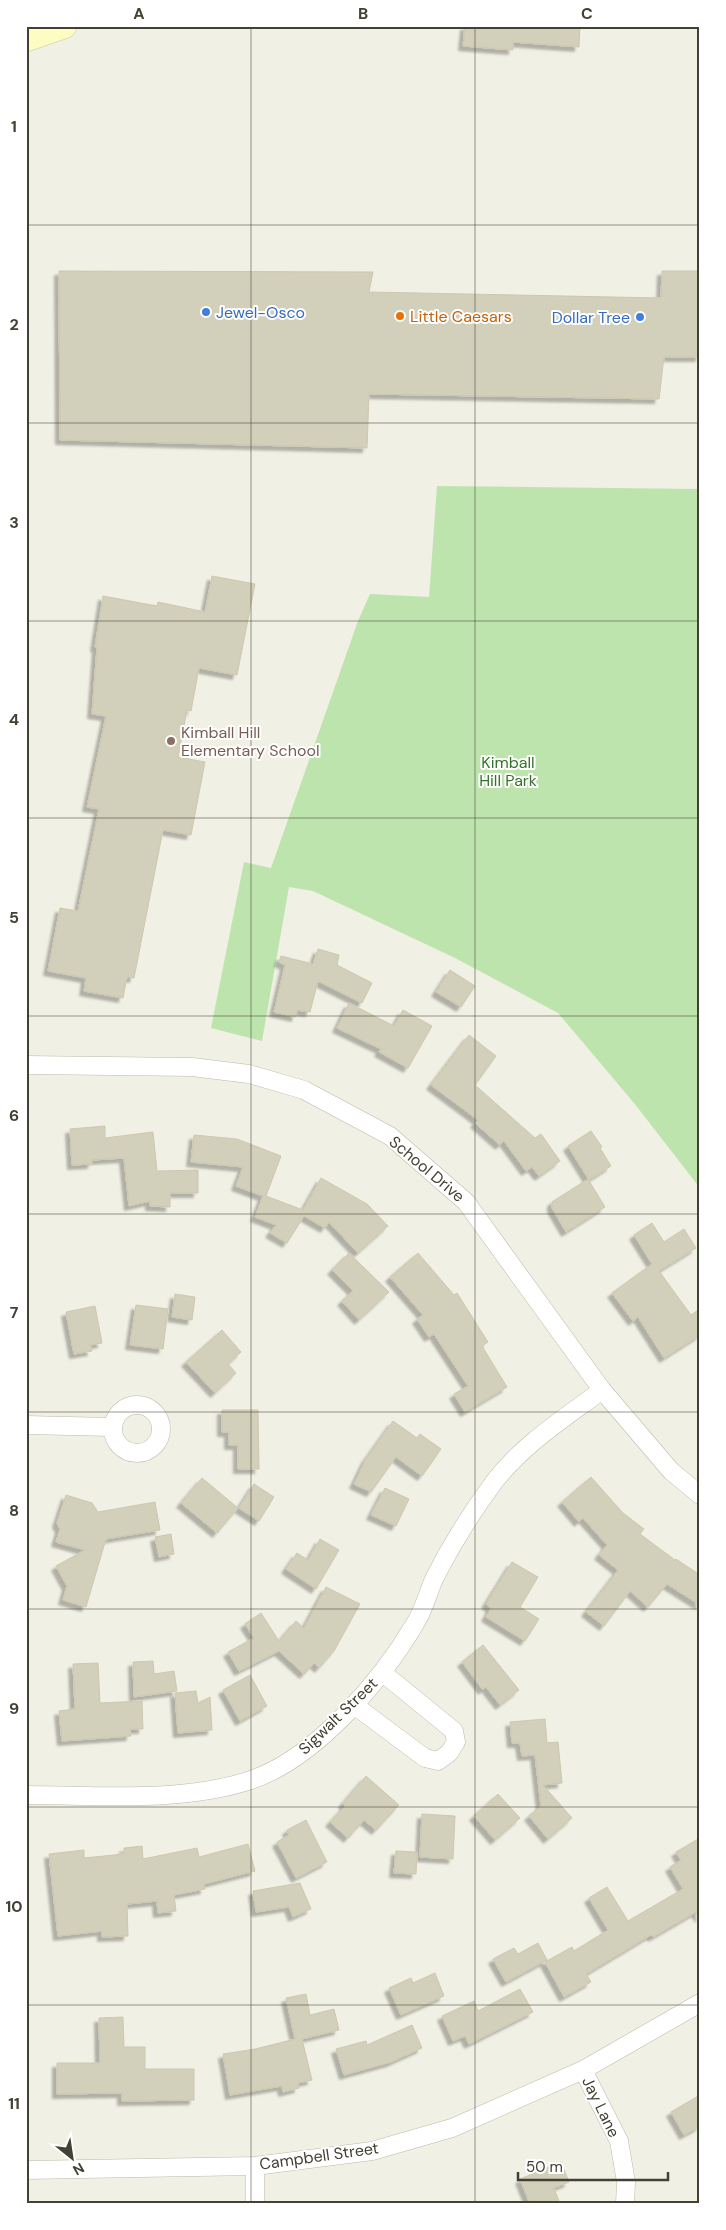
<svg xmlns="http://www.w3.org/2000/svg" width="726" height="2230" font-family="'DM Sans',sans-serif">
  <defs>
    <filter id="shadow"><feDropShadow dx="-4.5" dy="4.5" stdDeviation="1" flood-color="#0004"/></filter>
  </defs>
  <rect width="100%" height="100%" fill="#f1f0e4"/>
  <path fill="#bee4ae" d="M437,486L700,489V1188L634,1103L558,1013L455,958L313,891L289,887L262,1041L211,1028L244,862L271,868L358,621L370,594L429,597Z"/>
  <path fill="#d2cfba" stroke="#cdc8ae" filter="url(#shadow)" d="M465,26H580L579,47L513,42V50L463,46Z
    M59,271L373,272L369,292L661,298L662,271H700V357H664L659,399L369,394L367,448L60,440Z
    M212,576L255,584L237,675L199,668L191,711L187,710L178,757L205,762L191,835L163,830L134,978L127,977L123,998L84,991L86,978L48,971L60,908L78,911L99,809L87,807L106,716L92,714L97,648L95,647L103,596L157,606L158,602L205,612Z
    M318,949L339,955L337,965L372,983L362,1003L318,981L310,1012L297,1010L296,1017L274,1012L285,965L279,962L281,956L313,964Z
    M450,970L475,986L461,1007L436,992Z
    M349,1003L394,1026L403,1010L432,1026L408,1068L379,1052L381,1049L337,1028Z
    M469,1035L496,1056L475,1085L535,1138L541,1134L560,1161L539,1176L532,1167L526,1171L504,1141L500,1145L475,1123L478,1120L431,1085Z
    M105,1126V1138L153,1132L157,1171L198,1170V1193H170V1207L150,1206V1201L129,1206L124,1158L92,1160V1164L72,1165L70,1129Z
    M591,1131L602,1147L600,1148L611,1166L589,1180L568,1146Z
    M194,1135L237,1139L281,1156L266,1196L303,1210L321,1178L367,1204L388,1226L358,1253L329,1222L325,1228L304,1216L287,1243L270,1233L276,1225L255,1217L263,1196L236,1186L243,1167L191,1162Z
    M588,1179L605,1207L566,1232L552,1208V1202Z
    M652,1223L664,1242L684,1229L696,1248L659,1271L691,1315L700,1309V1335L664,1358L638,1317L633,1321L612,1293L652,1264L634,1235Z
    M349,1253L389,1292L359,1320L342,1301L353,1291L332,1270Z
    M418,1253L454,1295L457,1293L488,1342L482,1346L507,1387L465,1412L454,1394L468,1386L434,1334L429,1337L417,1319L423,1315L390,1277Z
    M175,1294L195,1297L192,1320L172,1317Z
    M136,1305L168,1309L163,1349L130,1345Z
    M95,1306L102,1343L90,1345L92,1351L74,1354L66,1312Z
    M222,1330L241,1352L228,1364L236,1373L215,1393L186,1362Z
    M222,1410H258L259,1469H238V1445H229V1432H222Z
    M393,1421L417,1438L420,1434L441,1449L422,1476L396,1457L371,1492L354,1484L366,1459Z
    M591,1477L623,1513L644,1529L640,1534L675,1560L676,1559L700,1575V1605L667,1584L648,1607L630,1591L604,1626L586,1612L618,1570L599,1555L607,1545L583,1518L579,1522L562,1502Z
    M202,1478L238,1508L217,1533L181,1503Z
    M254,1484L274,1497L259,1521L239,1508Z
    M385,1488L409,1499L396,1526L371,1515Z
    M66,1495L92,1503L98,1512L155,1502L160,1530L106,1539L86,1607L63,1600L67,1586L56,1566L85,1550L56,1542L60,1529L57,1523Z
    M171,1534L174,1554L159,1557L155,1537Z
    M320,1539L339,1550L316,1589L286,1569L297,1553L308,1560Z
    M512,1562L538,1577L520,1607L539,1619L525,1641L486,1617L491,1608L486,1604Z
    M326,1587L360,1604L334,1651L319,1668L314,1663L304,1674L279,1651L239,1671L228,1652L254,1638L245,1624L261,1613L279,1641L296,1621L304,1628Z
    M483,1645L519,1690L500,1705L486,1687L483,1690L462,1662Z
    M153,1661L154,1674L174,1671L177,1691L134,1697L133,1662Z
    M98,1663L100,1703L142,1701L143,1729H130L131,1736L62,1741L59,1711L75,1709L73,1664Z
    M250,1675L267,1706L240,1721L223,1690Z
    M196,1691L198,1703L210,1697L212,1730L178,1733L175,1693Z
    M545,1719L547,1743L558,1742L562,1783L543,1785L572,1818L548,1839L529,1816L541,1806L535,1755L522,1756L520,1743H512L510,1722Z
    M366,1776L399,1805L376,1830L364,1820L348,1838L330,1822L345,1806L343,1803Z
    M498,1794L520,1818L495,1840L474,1816Z
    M422,1814L455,1816L453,1859L420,1857Z
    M306,1820L327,1862L296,1878L277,1842L289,1835L287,1830Z
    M700,1838V1918L696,1912L653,1937L651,1935L586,1974L591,1982L564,1997L545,1962L572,1947L574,1951L608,1930L589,1898L607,1887L628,1921L683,1889L670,1867L681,1860L676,1852Z
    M248,1844L255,1871L204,1884L205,1889L174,1895L176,1911L158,1913L157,1901L127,1904L128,1936L102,1937V1931L58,1936L49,1854L84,1850V1858L124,1854V1848L142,1846L143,1859L197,1848L199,1857Z
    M396,1851L417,1852L416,1874L394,1873Z
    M300,1883L311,1909L293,1917L289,1907L256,1912L253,1891Z
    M538,1943L547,1960L506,1982L493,1959L514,1948L518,1954Z
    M435,1973L444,1996L401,2015L389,1988L411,1978L413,1983Z
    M520,1989L533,2012L469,2044L465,2036L453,2041L442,2016L474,2001L478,2011Z
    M306,1994L310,2015L334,2009L339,2030L302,2039L312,2080L298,2083L299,2088L283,2092L282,2086L230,2095L223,2054L255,2049L295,2039L286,1998Z
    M123,2017L124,2047H145V2069H194V2100L122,2101V2093L57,2094V2063H100L99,2018Z
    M412,2025L422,2048L391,2062L344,2075L336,2049L366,2041L367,2045Z
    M700,2095V2126L684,2135L671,2112Z
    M561,2162L569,2182L554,2188L560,2204H530L520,2179Z"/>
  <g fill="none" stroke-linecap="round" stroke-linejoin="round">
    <g stroke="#bcbaa7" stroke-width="19">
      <path id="street" d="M26,1065L192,1067L249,1074L304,1090L390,1136L466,1202L602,1390L671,1471L700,1495
        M113 1429a24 24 0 1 1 48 0a24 24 0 1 1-48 0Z
        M26,1425L112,1427
        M354,1705L425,1758L438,1761L449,1753L456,1742L454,1731L383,1673
        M26,1795C98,1795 182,1803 251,1780C316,1758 382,1680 416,1622C424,1609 428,1593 434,1579C451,1545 472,1512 494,1482C523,1444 565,1418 602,1390
        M583,2070L619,2141L626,2182L625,2204
        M26,2170L255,2166L372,2151L452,2128L583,2070L700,2003
        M255,2204V2166"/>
    </g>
    <g stroke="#cccc93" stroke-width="26">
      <path id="secondary" d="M26,39L64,26"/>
    </g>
    <use href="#street" stroke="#fff" stroke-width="18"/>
    <use href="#secondary" stroke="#fcfcc3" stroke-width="25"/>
  </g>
  <path fill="none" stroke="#434134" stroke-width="1" stroke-opacity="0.55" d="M251,26V2204M475,26V2204M26,225H700M26,423H700M26,621H700M26,818H700M26,1016H700M26,1214H700M26,1412H700M26,1609H700M26,1807H700M26,2005H700"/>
  <g fill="#3f7fe0" stroke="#fff" stroke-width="2">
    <circle cx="206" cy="312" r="5"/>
    <circle cx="640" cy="317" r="5"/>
  </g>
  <circle fill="#e8710a" stroke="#fff" stroke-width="2" cx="400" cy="316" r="5"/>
  <circle fill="#8d6e63" stroke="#fff" stroke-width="2" cx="171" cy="741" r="5"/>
  <g text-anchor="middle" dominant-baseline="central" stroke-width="4" stroke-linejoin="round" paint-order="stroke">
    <g font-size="16" fill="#366cbe" stroke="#fff" text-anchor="start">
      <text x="216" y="312">Jewel-Osco</text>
      <text x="630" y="317" text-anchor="end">Dollar Tree</text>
    </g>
    <g font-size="16" fill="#c56008" stroke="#fff" text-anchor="start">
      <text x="410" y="316">Little Caesars</text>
    </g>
    <g font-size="16" fill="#785e54" stroke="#fff" text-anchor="start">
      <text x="181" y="732">Kimball Hill<tspan x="181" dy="18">Elementary School</tspan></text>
    </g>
    <g font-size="16" fill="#34712b" stroke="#fff">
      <text x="508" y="762">Kimball<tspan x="508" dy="18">Hill Park</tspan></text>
    </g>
    <g font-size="16" fill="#434134" stroke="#fff">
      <text transform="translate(427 1169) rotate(40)">School Drive</text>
      <text transform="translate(338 1716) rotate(-44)">Sigwalt Street</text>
      <text transform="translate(601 2107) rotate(64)">Jay Lane</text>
      <text transform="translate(319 2156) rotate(-8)">Campbell Street</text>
    </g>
  </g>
  <rect width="726" height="2230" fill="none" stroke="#ffffff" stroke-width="55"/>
  <g transform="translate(72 2158) rotate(150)" stroke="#ffffff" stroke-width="4" paint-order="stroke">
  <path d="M0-4L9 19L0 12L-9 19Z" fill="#434134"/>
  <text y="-8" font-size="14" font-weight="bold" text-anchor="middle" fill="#434134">N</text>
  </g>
  <path d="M518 2172v8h150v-8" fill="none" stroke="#434134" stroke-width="2.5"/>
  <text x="526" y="2172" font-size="15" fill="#434134" stroke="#ffffff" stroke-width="4" paint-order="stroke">50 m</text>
  <rect x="28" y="28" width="670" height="2174" fill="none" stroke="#434134" stroke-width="2"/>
  <g font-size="16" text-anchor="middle" font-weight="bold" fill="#434134">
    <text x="139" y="19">A</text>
    <text x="363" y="19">B</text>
    <text x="587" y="19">C</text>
    <text x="14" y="132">1</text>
    <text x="14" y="330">2</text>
    <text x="14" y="528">3</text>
    <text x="14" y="725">4</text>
    <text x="14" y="923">5</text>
    <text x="14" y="1121">6</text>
    <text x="14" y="1318">7</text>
    <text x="14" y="1516">8</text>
    <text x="14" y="1714">9</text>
    <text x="14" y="1912">10</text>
    <text x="14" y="2109">11</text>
  </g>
</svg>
